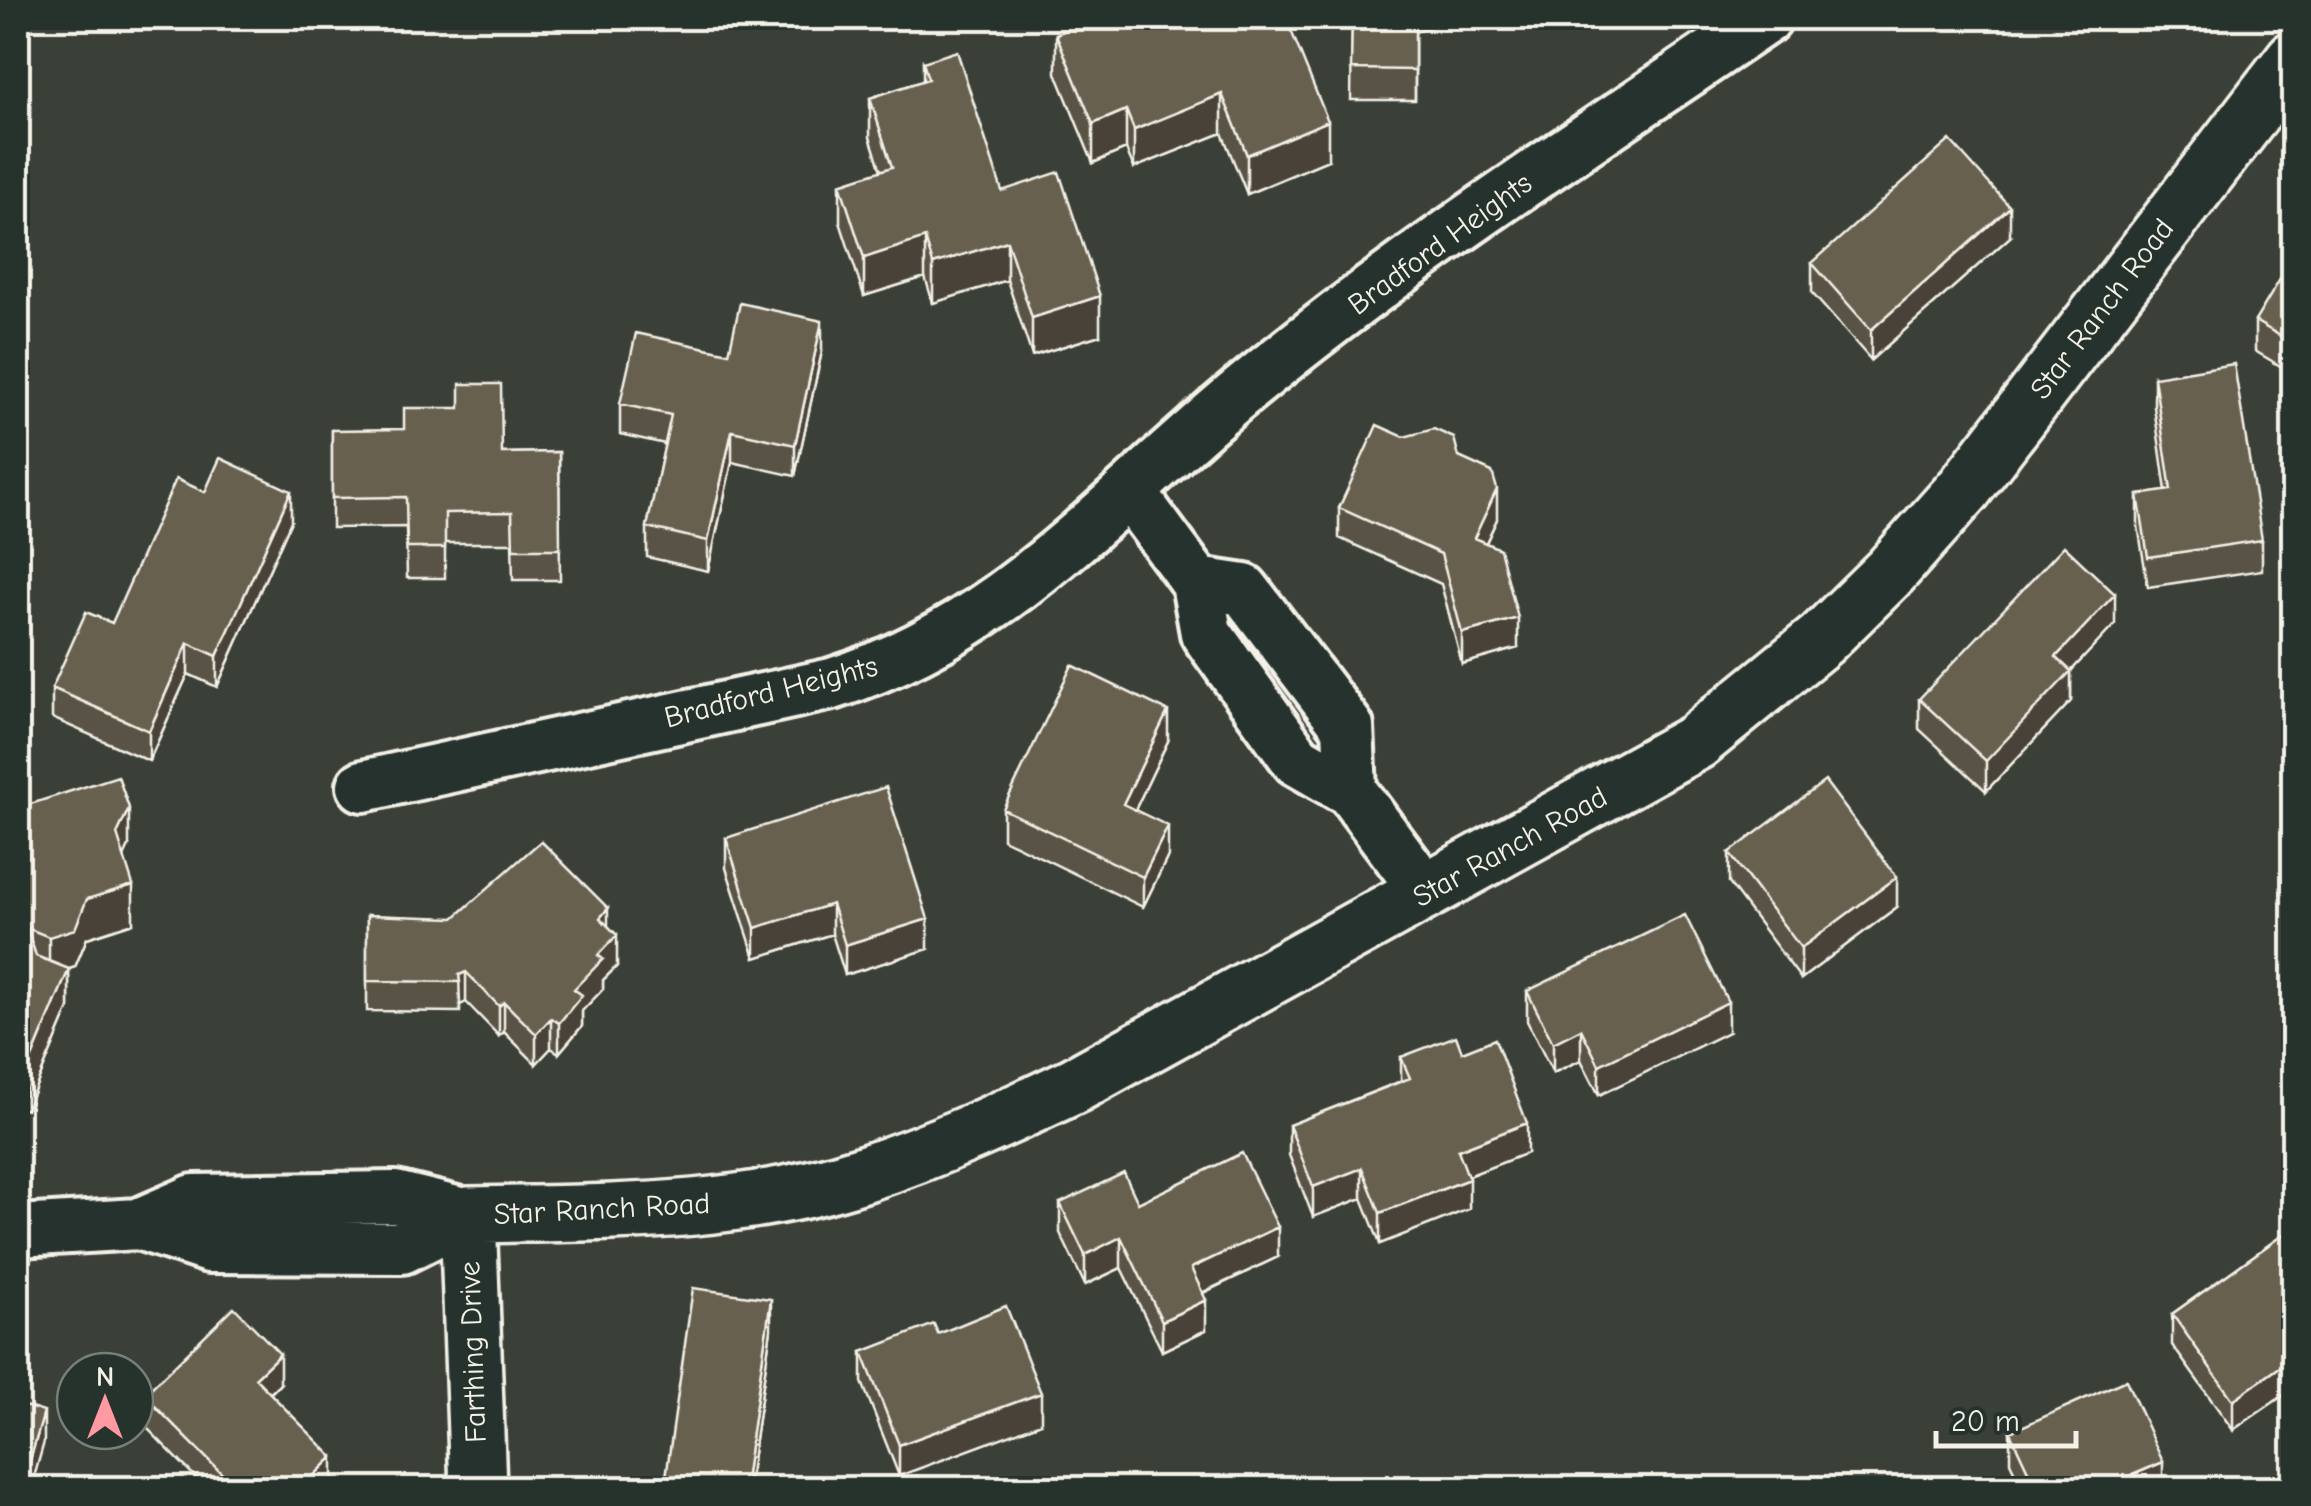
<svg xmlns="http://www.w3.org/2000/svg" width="2311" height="1506" font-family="'Comic Neue',sans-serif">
  <rect width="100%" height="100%" fill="#3a4038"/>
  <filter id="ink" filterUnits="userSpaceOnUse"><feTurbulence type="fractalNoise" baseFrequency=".01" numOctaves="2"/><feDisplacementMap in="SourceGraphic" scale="20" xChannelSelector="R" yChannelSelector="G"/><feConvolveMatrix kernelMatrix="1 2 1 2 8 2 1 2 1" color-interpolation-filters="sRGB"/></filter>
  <g filter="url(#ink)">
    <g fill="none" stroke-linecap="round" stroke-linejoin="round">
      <g stroke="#f4f1e8" stroke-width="58">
        <path id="street" d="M1130,492L1197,583L1206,633L1297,760L1351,791L1426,892
          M1197,583L1244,590L1348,727L1351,791
          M363,786L832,684C1008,628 1105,504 1241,392C1407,255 1589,139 1766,18
          M139,1224L209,1247L402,1248L468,1215
          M18,1231L139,1224L194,1200L395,1197L468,1215"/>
      </g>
      <g stroke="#f4f1e8" stroke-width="62">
        <path id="secondary" d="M478,1488L468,1215C599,1212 736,1216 863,1174C936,1150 1006,1118 1075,1085L1696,742L1822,639L1891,571L1964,489L2294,59"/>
      </g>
      <use href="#street" stroke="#26332d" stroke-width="50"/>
      <use href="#secondary" stroke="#26332d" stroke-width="55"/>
    </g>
    <path fill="#595345" stroke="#f4f1e8" stroke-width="2.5" d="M1097,18L1328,160L1247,194L1222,133L1134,168L1126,149L1093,163L1056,73V34Z
      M1352,18L1415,32V100H1351Z
      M923,62L1002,191L1100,335L1032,356L1007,280L933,303L925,277L864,296L840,222V184L881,171L870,137V98L923,81Z
      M2010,237L1871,360L1812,293V263Z
      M2294,283V374L2255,351V321Z
      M822,351L795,476L732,462L708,571L647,557V527L665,444L620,434V404L729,353Z
      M2154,377L2262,540V570L2148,587L2138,526V495L2166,491L2154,407Z
      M332,430L502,453L559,452L560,580H513L512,543H445V578H407L406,527L332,528Z
      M1404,437L1459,457L1497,519L1486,543L1518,648L1462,664L1441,584L1339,538V508Z
      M205,492L291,521L217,687L188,674L149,761L52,718V688L112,623Z
      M2115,624L2071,671V701L1986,791L1919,729V699Z
      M1168,741L1135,810L1168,856L1143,907L1003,839V809Z
      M18,808L129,846L124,856L133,923L87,938L75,967L69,969V1008L26,1110L18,1107Z
      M726,838L928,949L845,975L832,934L755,958L726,868Z
      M1729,853L1897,907L1801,979L1729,883Z
      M367,915L608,927L617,966L603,980V989L582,1011V1026L559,1053L551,1048L536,1064L504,1032L499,1036L466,1002L460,1005V1012L367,1011Z
      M1527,991L1728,1032L1599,1095L1581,1060L1553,1073L1527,1021Z
      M1462,1052L1527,1153L1468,1176L1469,1209L1380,1244L1362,1198L1313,1217L1289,1155V1125L1401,1081V1057Z
      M1060,1203H1138L1278,1257L1203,1293L1206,1330L1162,1351L1121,1268L1085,1285L1060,1233Z
      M2284,1234L2233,1430L2172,1345V1314Z
      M771,1329L748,1488H665V1484Z
      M938,1334L1041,1423L899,1476L862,1382V1352Z
      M280,1384L270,1394L333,1487L332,1488H206L144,1425V1395Z
      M2010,1432L2163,1488H2022L2010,1462Z"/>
    <path fill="#484338" stroke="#f4f1e8" stroke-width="2.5" d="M1415,18H1456L1415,32V100Z
      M1222,94V133L1134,168V130Z
      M1126,110V149L1093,163V124Z
      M1328,121V160L1247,194V155Z
      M2010,207V237L1871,360V330Z
      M925,238V277L864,296V258Z
      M1007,241V280L933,303V264Z
      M1100,296V335L1032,356V318Z
      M822,321V351L795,476V445Z
      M732,431V462L708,571V541Z
      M1497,489V519L1474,568V538Z
      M291,491V521L217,687V656Z
      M2115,594V624L2071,671V701L1986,791V761L2056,657Z
      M1518,618V648L1462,664V633Z
      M188,643V674L149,761V731Z
      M1168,711V741L1123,835V804Z
      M129,808V846L117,872V834Z
      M1168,826V856L1143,907V877Z
      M1897,877V907L1801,979V948Z
      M133,885V923L87,938L75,967L49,976V937L87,899Z
      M832,904V934L755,958V928Z
      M608,908V939L600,918Z
      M928,919V949L845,975V945Z
      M617,935V966L603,980V989L582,1011V1026L559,1053V1023L574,989L598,955Z
      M69,969V1008L26,1110V1072Z
      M466,972V1002L460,1005L459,975Z
      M504,1002V1032L499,1036V1006Z
      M1728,1002V1032L1599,1095V1065Z
      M551,1018V1048L536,1064V1034Z
      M1581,1029V1060L1553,1073V1043Z
      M1527,1123V1153L1458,1180V1150Z
      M1362,1168V1198L1313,1217V1187Z
      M1469,1179V1209L1380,1244V1213Z
      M1278,1227V1257L1191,1298V1268Z
      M1121,1237V1268L1085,1285V1255Z
      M771,1299V1329L748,1488H744Z
      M1206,1300V1330L1162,1351V1321Z
      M280,1354V1384L255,1408V1378Z
      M2294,1357V1388L2233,1430V1400Z
      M1041,1393V1423L899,1476V1445Z
      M44,1412V1442L31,1488H22Z
      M333,1457V1487L332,1488H301Z
      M2163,1462V1488H2102Z"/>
    <path fill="#676050" stroke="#f4f1e8" stroke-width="2.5" d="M1097,18H1286L1328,121L1247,155L1222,94L1134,130L1126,110L1093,124L1056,34Z
      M1352,18H1415V70L1351,69Z
      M957,51L1002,191L1059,172L1100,296L1032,318L1007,241L933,264L925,238L864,258L840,184L892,167L870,98L928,79L923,62Z
      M1950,140L2010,207L1871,330L1812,263Z
      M2282,276L2294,283V344L2255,321Z
      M740,303L822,321L795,445L732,431L708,541L647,527L671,415L620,404L636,333L729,353Z
      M2234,364L2262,540L2148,557L2138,495L2171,490L2154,377Z
      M460,384H501L502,453L559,452L560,549H513L512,512L445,513V548H407L406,497L332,498V430L404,429V408H460Z
      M1377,425L1404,437L1434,429L1454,438L1459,457L1492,472L1497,489L1474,538L1500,549L1518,618L1462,633L1441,554L1339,508Z
      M220,458L291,491L217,656L188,643L149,731L52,688L86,612L112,623L176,479L205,492Z
      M2064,546L2115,594L2056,657L2071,671L1986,761L1919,699Z
      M1072,665L1168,711L1123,804L1168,826L1143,877L1003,809Z
      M118,776L129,808L117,834L133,885L87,899L75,929L49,937L27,928L36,956L69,969L26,1072L18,1068V808Z
      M1825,781L1897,877L1801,948L1729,853Z
      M886,787L928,919L845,945L832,904L755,928L726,838Z
      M541,841L608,908L600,918L617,935L598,955L603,959L574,989L582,995L559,1023L551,1018L536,1034L504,1002L499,1006L466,972L459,975L460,982L367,981V915L454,918Z
      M1685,915L1728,1002L1599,1065L1581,1029L1553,1043L1527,991Z
      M1456,1036L1462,1052L1495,1039L1527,1123L1458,1150L1469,1179L1380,1213L1362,1168L1313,1187L1289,1125L1410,1078L1401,1057Z
      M1242,1153L1278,1227L1191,1268L1206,1300L1162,1321L1121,1237L1085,1255L1060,1203L1124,1173L1138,1203Z
      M2284,1234L2294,1247V1357L2233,1400L2172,1314Z
      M693,1288L771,1299L744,1488H699L665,1484Z
      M1006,1306L1041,1393L899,1445L862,1352L934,1324L938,1334Z
      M234,1307L280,1354L255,1378L333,1457L301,1488H236L144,1395Z
      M2126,1380L2163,1462L2102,1488H2036L2010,1432Z
      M18,1404L44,1412L22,1488H18Z"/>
  </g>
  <g text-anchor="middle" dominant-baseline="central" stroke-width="8" stroke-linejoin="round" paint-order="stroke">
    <g font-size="30" fill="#f4f1e8" stroke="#26332d">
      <text transform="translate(1440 244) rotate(-36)">Bradford Heights</text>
      <text transform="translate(2102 309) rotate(-53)">Star Ranch Road</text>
      <text transform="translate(771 692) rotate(-14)">Bradford Heights</text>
      <text transform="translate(1510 847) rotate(-29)">Star Ranch Road</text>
      <text transform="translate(602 1209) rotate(-3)">Star Ranch Road</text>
      <text transform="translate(473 1352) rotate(-92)">Farthing Drive</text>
    </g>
  </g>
  <rect width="2311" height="1506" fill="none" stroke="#26332d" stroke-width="60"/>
  <rect x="30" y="30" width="2251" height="1446" fill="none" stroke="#f4f1e8" stroke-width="4" filter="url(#ink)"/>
  <g transform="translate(105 1401)"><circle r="48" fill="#26332d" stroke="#787f78" stroke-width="2.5"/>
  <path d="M0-8L18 38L0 25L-18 38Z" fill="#ff9aa2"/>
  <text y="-15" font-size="28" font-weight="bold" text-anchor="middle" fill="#f4f1e8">N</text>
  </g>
  <path d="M1936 1431v15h140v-15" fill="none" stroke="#f4f1e8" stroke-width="5"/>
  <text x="1951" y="1431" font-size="30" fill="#f4f1e8" stroke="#26332d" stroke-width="8" paint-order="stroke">20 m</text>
</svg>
